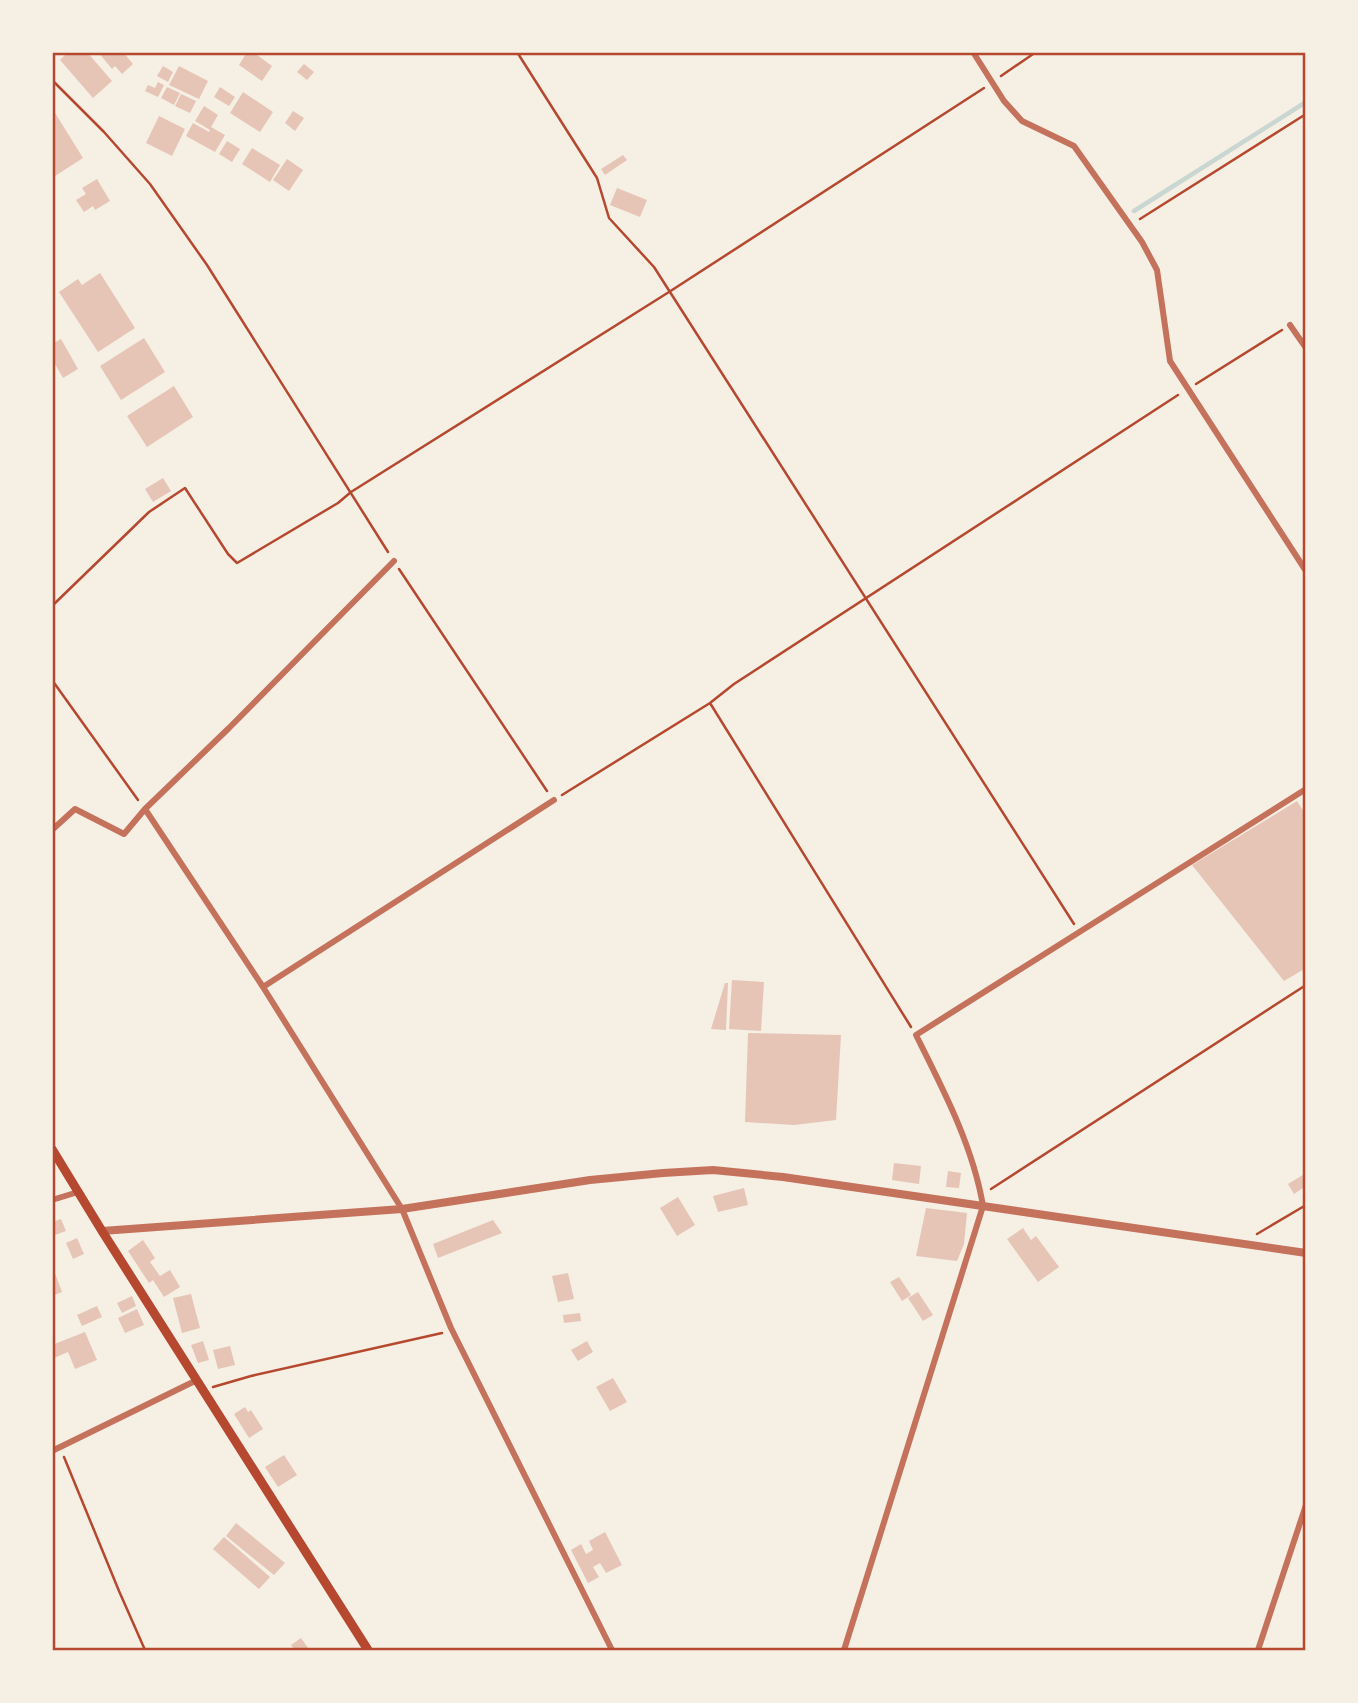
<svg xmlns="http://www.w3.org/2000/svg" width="1358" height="1703" font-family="'Libre Baskerville',serif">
  <rect width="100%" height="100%" fill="#f6efe4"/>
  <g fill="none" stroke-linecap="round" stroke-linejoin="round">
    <path stroke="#c9d6d2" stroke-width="4.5" d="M1134,211L1306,102"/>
  </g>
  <path fill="#e6c5b7" d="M68,52H87L112,81L93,98L60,60Z
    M98,52H123L133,64L122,74L115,66L112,69Z
    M247,52H253L272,66L262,81L239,65Z
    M304,64L314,72L307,80L297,72Z
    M163,66L173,72L168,82L157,76Z
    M179,66L208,81L199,99L169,85Z
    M158,82L164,85L158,97L145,91L148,85L155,88Z
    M167,87L180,93L174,105L161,98Z
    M220,87L235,97L229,106L214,97Z
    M243,92L273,112L260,132L230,113Z
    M181,94L196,101L190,113L175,106Z
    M204,106L218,115L211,127L225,135L215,152L186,136L193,123L209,132L210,130L195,121Z
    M52,108L83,158L52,178Z
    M293,111L304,118L295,131L285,123Z
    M159,116L185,129L172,156L146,143Z
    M227,141L240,149L232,162L219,154Z
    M252,148L280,165L270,182L242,164Z
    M623,155L627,160L605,175L601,169Z
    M287,159L303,170L289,191L273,180Z
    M97,179L110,201L95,210L93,206L84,212L76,200L86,194L82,188Z
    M617,188L647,200L640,217L610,205Z
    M100,273L135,328L98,352L59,292L78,279L82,285Z
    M144,338L165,372L121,400L100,366Z
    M61,339L78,369L63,378L52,359V344Z
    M174,386L193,417L147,447L127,416Z
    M163,478L171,491L153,502L145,489Z
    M1297,801L1306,815V968L1284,981L1192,865Z
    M732,980L764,982L761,1031L729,1029Z
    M725,983H728L726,1030L711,1029Z
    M748,1033L841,1035L836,1120L794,1125L745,1122Z
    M894,1163L921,1166L919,1184L892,1180Z
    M948,1171L961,1173L959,1188L946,1187Z
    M1306,1173V1186L1294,1194L1288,1184Z
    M744,1188L748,1205L718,1212L713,1196Z
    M678,1197L695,1225L677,1236L660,1208Z
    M926,1208L967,1213L964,1244L957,1261L916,1256Z
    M61,1219L66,1231L52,1236V1222Z
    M493,1220L502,1233L438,1258L433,1244Z
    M1023,1228L1031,1240L1036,1236L1059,1267L1038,1282L1007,1239Z
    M77,1238L84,1254L73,1259L66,1243Z
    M143,1240L155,1258L150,1262L160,1276L170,1270L180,1287L164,1297L153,1280L149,1283L128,1251Z
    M52,1265L62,1292L52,1296Z
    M568,1273L574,1299L558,1302L552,1276Z
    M899,1277L911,1295L902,1301L890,1282Z
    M918,1292L933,1315L923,1321L908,1298Z
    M191,1294L200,1328L182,1333L173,1298Z
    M132,1296L136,1306L122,1313L117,1303Z
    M97,1306L102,1317L82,1326L77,1315Z
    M137,1309L144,1325L125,1333L118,1318Z
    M580,1313L581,1321L564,1323L563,1315Z
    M85,1332L97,1360L75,1369L68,1352L54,1358L52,1345Z
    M203,1341L209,1360L198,1363L191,1345Z
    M587,1341L593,1352L578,1361L571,1350Z
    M230,1346L235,1365L218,1369L213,1350Z
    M613,1378L627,1402L610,1411L596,1387Z
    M245,1407L248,1412L251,1410L263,1429L249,1438L234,1414Z
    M284,1455L297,1475L278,1487L265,1467Z
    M236,1523L285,1563L274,1575L226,1536Z
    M605,1532L622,1565L606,1573L600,1563L593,1567L599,1577L588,1583L571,1550L581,1544L586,1554L593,1550L589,1541Z
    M224,1537L270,1577L259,1589L213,1549Z
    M301,1638L308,1648L295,1650L291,1645Z"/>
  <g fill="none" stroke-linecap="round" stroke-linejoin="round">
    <path stroke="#b5482f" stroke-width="2.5" d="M517,52L597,178L609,218L654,267L1074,924
      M1001,76L1036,52
      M52,80L104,132L150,184L207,265L388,552
      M1140,219L1306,114
      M1196,384L1282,330
      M399,569L547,791
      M52,606L149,512L185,488L228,554L237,563L338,503L351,492L669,292L984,88
      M52,680L138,800
      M710,703L911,1027
      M562,795L710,703L734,684L1178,395
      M991,1189L1306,985
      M1257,1234L1306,1205
      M213,1387L251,1376L442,1333
      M64,1457L119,1591L145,1650"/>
    <path stroke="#c5725c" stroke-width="6" d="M973,52L1004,101L1022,121L1074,146L1142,242L1157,270L1170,361L1306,571
      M1290,325L1306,348
      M145,809L263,987L402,1209L451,1328L612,1650
      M52,830L75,809L124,834L145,809L229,728L394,561
      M263,987L554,800
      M52,1200L78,1192
      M52,1451L197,1380
      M844,1650L983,1206C973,1146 943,1089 916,1035L1306,789
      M1258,1650L1306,1505"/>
    <path stroke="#c5725c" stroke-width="8" d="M102,1231L402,1209L590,1180L663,1173L713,1170L783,1177L1306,1253"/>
    <path stroke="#b5482f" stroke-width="9" d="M52,1149L102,1231L368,1650"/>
  </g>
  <rect width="1358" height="1703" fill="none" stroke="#f6efe4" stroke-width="108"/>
  <rect x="54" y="54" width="1250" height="1595" fill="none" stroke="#b5482f" stroke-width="2.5"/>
</svg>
